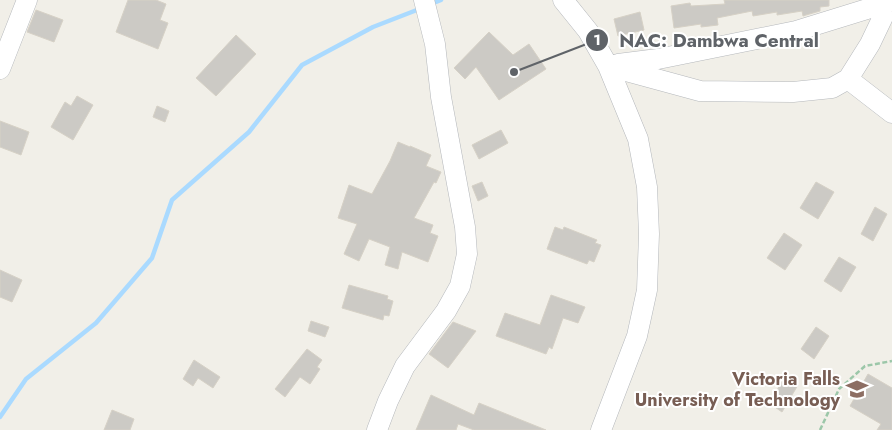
<svg xmlns="http://www.w3.org/2000/svg" width="892" height="430" font-family="Jost,sans-serif">
  <rect width="100%" height="100%" fill="#f1efe8"/>
  <g fill="none" stroke-linecap="round" stroke-linejoin="round">
    <path stroke="#aadaff" stroke-width="4.5" d="M431,4L441,0
      M0,417L26,379L96,323L152,258L172,200L249,132L302,65L373,27L422,8"/>
  </g>
  <path fill="#cccac5" stroke="#d6d1c6" d="M128,0H156L166,4L160,20L168,23L158,49L116,32Z
    M724,0H829V6L820,7V11L806,15L803,16L802,11L777,15V12L753,16L752,11L717,18L718,25L701,27V24L674,28L671,6L690,3L691,6L725,4Z
    M36,10L63,20L54,42L27,32Z
    M640,12L644,30L618,36L614,19Z
    M489,32L513,55L529,44L546,69L499,100L476,67L465,79L454,68Z
    M236,35L256,54L216,96L196,78Z
    M77,96L93,105L73,140L51,127L65,102L71,106Z
    M157,106L169,111L165,122L153,117Z
    M0,121L29,132L21,155L0,147Z
    M501,130L508,143L479,159L472,145Z
    M398,142L410,147V146L431,155L426,166L441,172L436,183L434,182L414,218L433,225L430,233L438,236L428,262L402,252L398,269L385,265L390,247L369,239L359,261L344,254L357,224L338,218L349,185L372,194L390,161Z
    M482,182L488,196L478,201L472,186Z
    M816,182L834,192L818,219L800,208Z
    M875,207L887,214L873,241L861,234Z
    M555,227L563,230L564,227L597,240L595,243L601,245L594,262L589,260L587,264L547,249Z
    M784,233L802,245L785,270L767,258Z
    M839,257L856,267L841,292L824,281Z
    M0,270L22,280L12,302L0,297Z
    M349,285L388,296L387,299L393,301L389,316L384,315L383,320L342,308Z
    M551,295L585,307L578,323L563,318L552,349L549,347L546,354L496,336L505,313L540,325Z
    M311,321L329,327L325,337L308,331Z
    M453,322L476,331L448,368L429,354Z
    M816,327L829,336L814,359L801,349Z
    M307,349L322,360L317,367L320,369L310,384L300,377L285,397L275,389Z
    M194,360L220,377L213,388L198,378L193,386L183,379Z
    M868,374L892,388V430H877L881,424L850,406Z
    M785,377L798,385L782,412L769,403Z
    M431,395L474,415L479,403L546,430H474L458,424L456,430H416Z
    M112,410L134,419L130,430H104Z"/>
  <g fill="none" stroke-linecap="round" stroke-linejoin="round">
    <g stroke="#b5b8bc" stroke-width="21">
      <path id="minor" d="M563,0L588,31L608,66L638,139L647,187L649,234L647,290L637,336L601,430
        M618,64L658,59L796,31L890,2
        M608,66L700,91L793,92L832,88L848,79L870,44L891,0
        M0,69L27,0
        M848,79L892,113
        M377,430L388,401L405,366L446,311L460,286L467,254L465,227L441,97L435,44L424,0"/>
    </g>
    <path stroke="#9cc7a9" stroke-width="2.5" stroke-dasharray="5 2.5" stroke-linecap="butt" d="M820,430L839,389L865,366L892,361"/>
    <use href="#minor" stroke="#fff" stroke-width="20"/>
  </g>
  <defs>
    <g id="university-bare" transform="scale(1.725)"><path d="M0-5L7-2L0 1L-7-2ZM-4 1L0 2.5L4 1V4Q0 6-4 4Z" fill="#8d6e63" stroke="#fff" stroke-width="2.5" paint-order="stroke"/></g>
  </defs>
  <g fill-rule="evenodd">
    <use href="#university-bare" x="857" y="389"/>
  </g>
  <g text-anchor="middle" dominant-baseline="central" stroke-width="4" stroke-linejoin="round" paint-order="stroke">
    <g font-size="18" font-weight="bold" fill="#785e54" stroke="#fff" text-anchor="end">
      <text x="840" y="379">Victoria Falls<tspan x="840" dy="21">University of Technology</tspan></text>
    </g>
  </g>
  <path fill="none" stroke="#5f6368" stroke-width="2" d="M514 72L597 40"/>
  <g fill="#5f6368" stroke="#fff" stroke-width="2">
    <circle cx="514" cy="72" r="5"/>
    <circle cx="597" cy="40" r="12"/>
  </g>
  <g font-size="15" text-anchor="middle" font-weight="bold" fill="#fff">
    <text x="597" y="45">1</text>
  </g>
  <g font-size="19" text-anchor="middle" font-weight="bold" fill="#5f6368" stroke="#fff" stroke-width="4" stroke-linejoin="round" paint-order="stroke">
    <text x="719" y="47">NAC: Dambwa Central</text>
  </g>
</svg>
